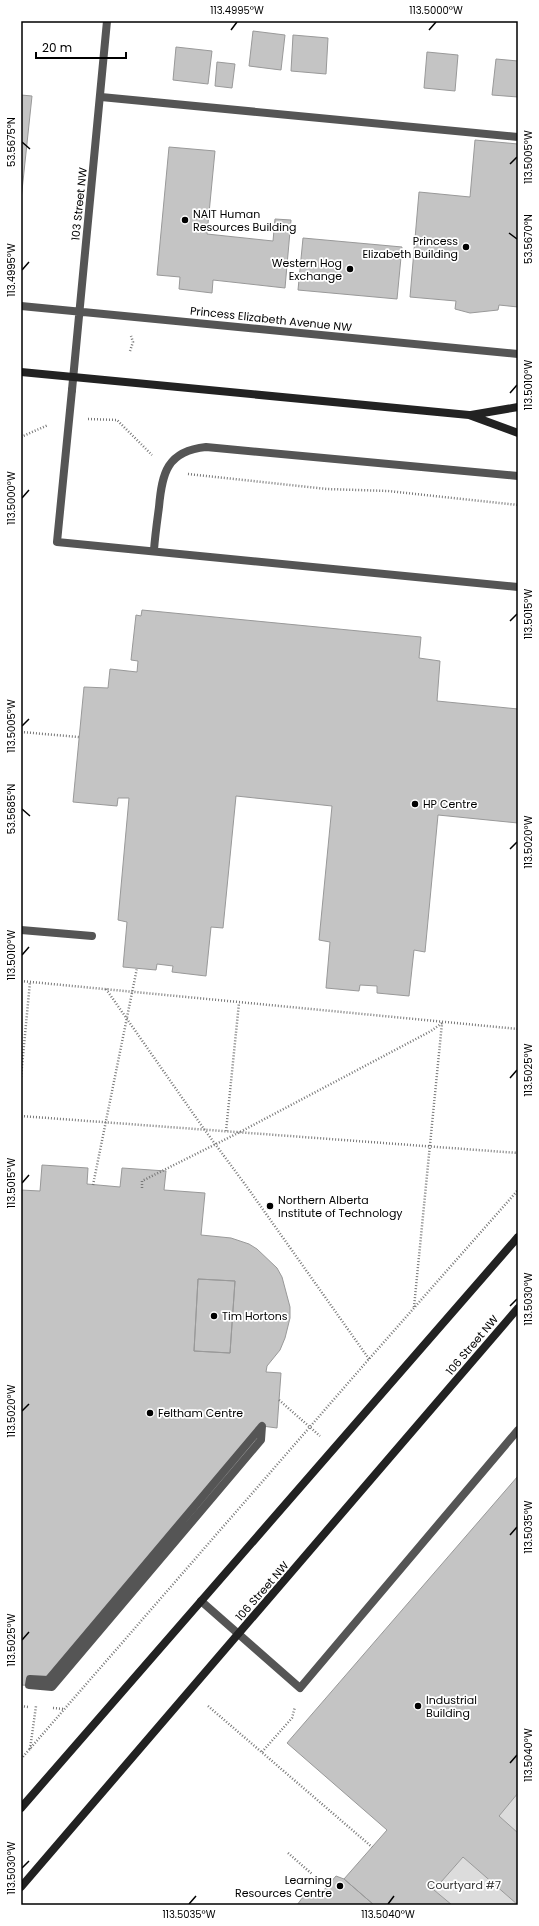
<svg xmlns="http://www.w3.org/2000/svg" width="539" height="1926" font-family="Poppins,sans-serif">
  <rect width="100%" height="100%" fill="#fff"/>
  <path fill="#dcdcdc" d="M518,1793V1833L499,1816Z
    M463,1857L518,1905H452L434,1890Z"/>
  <path fill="#c4c4c4" stroke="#999" d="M253,31L285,35L281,70L249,66Z
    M293,35L328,38L326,74L291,71Z
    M176,47L212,51L208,84L173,80Z
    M427,52L458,55L455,91L424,88Z
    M496,59L518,61V97L492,95Z
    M217,62L235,64L232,88L215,86Z
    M21,95L32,96L21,200Z
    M475,140L518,144V307L499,305L498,310L470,313L455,309L456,301L410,297L419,192L470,197Z
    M169,147L215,151L207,234L273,241L275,219L291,220L285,288L213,280L212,293L179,289L180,277L157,275Z
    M303,238L402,247L397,299L298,290Z
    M142,610L421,637L419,658L440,661L437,701L518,709V823L438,815L425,952L414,950L409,996L377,993V986L360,985L359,991L326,988L330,942L319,940L332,806L236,796L223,928L211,927L206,976L172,972L173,966L157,964L156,970L123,967L127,922L118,920L129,798H118L117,806L73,802L84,687L108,688L110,669L137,672L138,661L131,660L136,615L141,616Z
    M42,1165L88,1168L87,1184L120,1187L122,1168L166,1171L164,1190L205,1193L201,1235L231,1238L249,1244L257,1249L277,1268L282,1277L290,1307V1318L285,1338L280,1350L267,1366L266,1372L281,1373L277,1428L262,1426L261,1440L40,1686L21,1685V1190L40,1191Z
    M198,1279L235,1281L230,1353L194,1351Z
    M198,1279L235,1281L230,1353L194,1351Z
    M518,1476V1793L499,1816L518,1833V1905L463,1857L434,1890L452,1905H374L344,1879L387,1830L287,1743Z
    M336,1876L344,1879L374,1905H297L303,1897L314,1894L317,1898Z"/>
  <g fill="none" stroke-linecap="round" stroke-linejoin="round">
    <path stroke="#777" stroke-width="2.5" stroke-dasharray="1 2" stroke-linecap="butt" d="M130,351L133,342L131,336
      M88,419L117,420L152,455
      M21,437L48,425
      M188,474L327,489L388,491L518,505
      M21,732L79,737
      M21,981L518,1029
      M106,989L204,1129L247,1187L369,1359
      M21,1077L30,982
      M21,1116L518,1153
      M226,1131L239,1003
      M142,1188V1181L240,1132L431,1031L442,1023
      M414,1307L442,1023
      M279,1400L320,1436
      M21,1706L28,1707
      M208,1706L372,1847
      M53,1708L64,1709
      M30,1749L36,1706
      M262,1752L292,1718L295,1707
      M21,1759L369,1359L518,1190
      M288,1853L312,1874"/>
    <path stroke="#555" stroke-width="8" d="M101,97L518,137
      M72,390L57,542L518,587
      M154,550C155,536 157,522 159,507C162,473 167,451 206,447L518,476
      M21,930L92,936
      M201,1601L300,1688L518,1430"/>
    <path stroke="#555" stroke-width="8" d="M262,1426L261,1440L52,1687L29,1685L30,1679L48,1680Z"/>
    <path stroke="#555" stroke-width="8" d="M21,306L518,354
      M72,390L107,21"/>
    <path stroke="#222" stroke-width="8" d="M21,372L469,415L518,433
      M471,415L518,407
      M21,1808L518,1237
      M21,1887L518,1308"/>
    <path stroke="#777" stroke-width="2.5" stroke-dasharray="1 2" stroke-linecap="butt" d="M93,1185L137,968"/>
  </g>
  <path fill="none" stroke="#000" stroke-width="1.5" d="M231,30L237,22M429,30L436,22M22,142L30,149M510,164L517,157M509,233L517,239M22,270L29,262M510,393L517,385M22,498L29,490M510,621L517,614M22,726L29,719M22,809L30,816M510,849L517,842M22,955L29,947M510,1078L517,1070M22,1183L29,1175M510,1306L517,1299M22,1411L29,1404M510,1535L517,1527M22,1640L29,1632M510,1763L517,1755M22,1868L29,1861M189,1904L196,1896M388,1904L394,1896"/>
  <g fill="#000" stroke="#fff" stroke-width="1.5">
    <circle cx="185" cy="220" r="4"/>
    <circle cx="466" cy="247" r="4"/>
    <circle cx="350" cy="269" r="4"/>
    <circle cx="415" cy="804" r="4"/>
    <circle cx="270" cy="1206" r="4"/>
    <circle cx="214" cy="1316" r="4"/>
    <circle cx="150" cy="1413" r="4"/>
    <circle cx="418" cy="1706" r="4"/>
    <circle cx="340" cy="1886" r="4"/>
  </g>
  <g text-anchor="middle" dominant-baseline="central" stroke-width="3.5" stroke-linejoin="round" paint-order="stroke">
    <g font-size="11" fill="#000" stroke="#fff">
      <text transform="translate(79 204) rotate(-84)">103 Street NW</text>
      <text transform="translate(271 319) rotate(6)">Princess Elizabeth Avenue NW</text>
      <text transform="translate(472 1345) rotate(-50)">106 Street NW</text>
      <text transform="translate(262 1591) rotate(-49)">106 Street NW</text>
    </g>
    <g font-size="11" fill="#000" stroke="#fff" text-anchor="start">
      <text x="193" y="214">NAIT Human<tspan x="193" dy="13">Resources Building</tspan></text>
      <text x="458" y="241" text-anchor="end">Princess<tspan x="458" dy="13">Elizabeth Building</tspan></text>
      <text x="342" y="263" text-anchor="end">Western Hog<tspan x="342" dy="13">Exchange</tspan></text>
      <text x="423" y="804">HP Centre</text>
      <text x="278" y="1200">Northern Alberta<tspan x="278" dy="13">Institute of Technology</tspan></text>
      <text x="222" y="1316">Tim Hortons</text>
      <text x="158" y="1413">Feltham Centre</text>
      <text x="426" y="1700">Industrial<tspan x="426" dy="13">Building</tspan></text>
      <text x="332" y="1880" text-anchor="end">Learning<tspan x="332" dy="13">Resources Centre</tspan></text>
    </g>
    <g font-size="11" fill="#333" stroke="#fff">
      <text x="464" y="1885">Courtyard #7</text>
    </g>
  </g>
  <rect width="539" height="1926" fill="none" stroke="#ffffff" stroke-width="44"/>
  <path d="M36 52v6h90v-6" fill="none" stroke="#000000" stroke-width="2"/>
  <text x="42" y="52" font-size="12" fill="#000000" stroke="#ffffff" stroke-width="3" paint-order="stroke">20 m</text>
  <rect x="22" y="22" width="495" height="1882" fill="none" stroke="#000" stroke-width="1.5"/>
  <g font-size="10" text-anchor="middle" fill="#000">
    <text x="237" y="14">113.4995°W</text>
    <text x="436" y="14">113.5000°W</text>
    <text transform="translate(11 142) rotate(-90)" y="4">53.5675°N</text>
    <text transform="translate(528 157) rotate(-90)" y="4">113.5005°W</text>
    <text transform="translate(528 239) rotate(-90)" y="4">53.5670°N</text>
    <text transform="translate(11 270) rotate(-90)" y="4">113.4995°W</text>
    <text transform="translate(528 385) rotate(-90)" y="4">113.5010°W</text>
    <text transform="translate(11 498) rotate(-90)" y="4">113.5000°W</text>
    <text transform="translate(528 614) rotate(-90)" y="4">113.5015°W</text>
    <text transform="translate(11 726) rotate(-90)" y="4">113.5005°W</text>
    <text transform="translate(11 809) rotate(-90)" y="4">53.5685°N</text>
    <text transform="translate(528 842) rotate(-90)" y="4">113.5020°W</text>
    <text transform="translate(11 955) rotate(-90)" y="4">113.5010°W</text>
    <text transform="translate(528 1070) rotate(-90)" y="4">113.5025°W</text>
    <text transform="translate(11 1183) rotate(-90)" y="4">113.5015°W</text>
    <text transform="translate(528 1299) rotate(-90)" y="4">113.5030°W</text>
    <text transform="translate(11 1411) rotate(-90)" y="4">113.5020°W</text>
    <text transform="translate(528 1527) rotate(-90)" y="4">113.5035°W</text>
    <text transform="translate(11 1640) rotate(-90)" y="4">113.5025°W</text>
    <text transform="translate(528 1755) rotate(-90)" y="4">113.5040°W</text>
    <text transform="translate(11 1868) rotate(-90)" y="4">113.5030°W</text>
    <text x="189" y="1918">113.5035°W</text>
    <text x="388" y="1918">113.5040°W</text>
  </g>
</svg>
